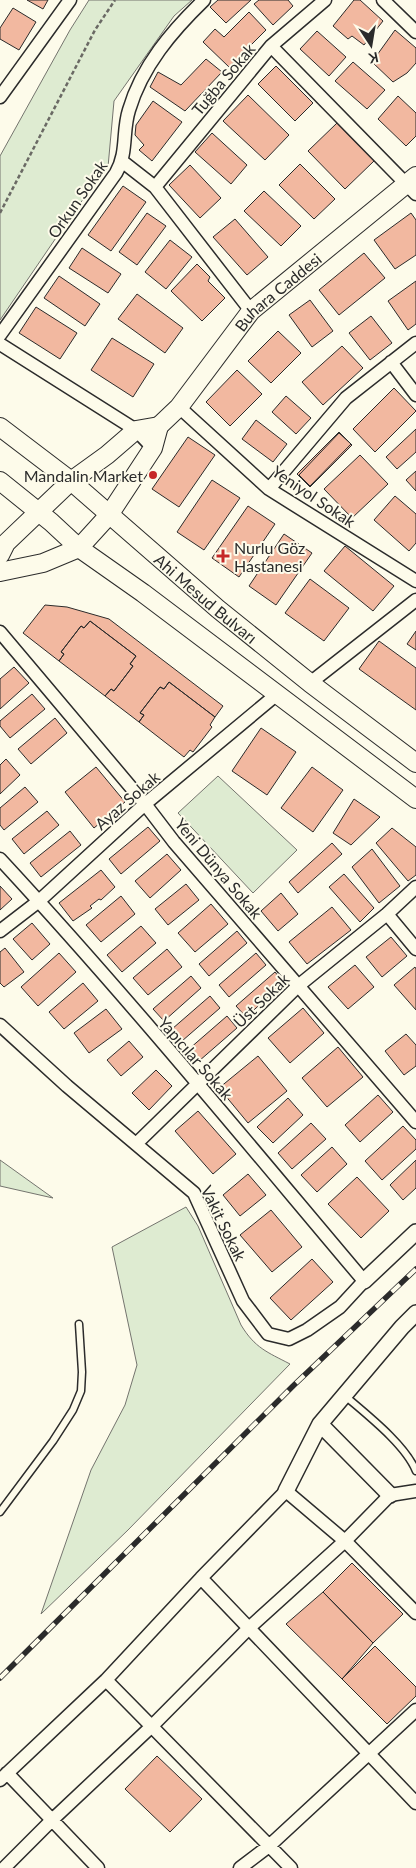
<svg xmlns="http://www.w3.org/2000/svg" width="416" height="1868" font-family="Lato,sans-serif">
  <rect width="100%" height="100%" fill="#fdfbea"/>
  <path fill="#deebd1" stroke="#74746e" d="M89,0H192L174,16L114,101L108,167L75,210L0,320V156L70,30Z
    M218,776L297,850L253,893L178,813Z
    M0,1160L53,1198L0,1186Z
    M186,1207L198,1226L241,1325C255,1348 267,1352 290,1364L128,1530L41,1614L91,1470L125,1405L137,1365L112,1247Z"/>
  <path fill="#f2b8a0" stroke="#2b2b2b" d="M27,0H48L43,9Z
    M218,0H251L226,23L210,7Z
    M259,0H288L293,6L273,25L254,4Z
    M354,0H360L383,21L364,45L352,36L348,39L333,26Z
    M13,8L36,22L19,50L0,39V28Z
    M249,12L266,30L229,67L203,42L215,29L224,37Z
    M395,30L416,48V63L407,73L393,82L372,62Z
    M317,31L346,57L329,76L300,49Z
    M206,59L222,72L185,111L150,87L158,72L181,85Z
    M353,62L385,90L367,109L335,81Z
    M276,66L313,103L295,121L258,84Z
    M248,95L289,135L265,160L223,121Z
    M398,96L416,113V136L406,146L378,119Z
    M153,101L182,122L152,161L139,150L144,145L135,135L136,125Z
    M337,123L374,161L345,189L308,151Z
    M212,133L247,165L231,184L195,152Z
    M300,164L335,199L314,219L279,185Z
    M190,165L221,198L200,218L169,185Z
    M123,186L146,202L111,251L88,235Z
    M264,191L301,226L281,246L244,211Z
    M147,213L166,226L137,265L119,252Z
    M411,213L416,220V255L395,269L374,240Z
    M235,219L268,257L247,275L213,237Z
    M170,240L192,257L166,289L145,272Z
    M82,248L121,274L108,293L69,268Z
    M364,253L385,278L339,315L319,290Z
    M197,264L210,277L208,281L225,298L202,321L171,291Z
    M59,276L100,304L85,326L44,298Z
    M416,281V324L408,330L388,301Z
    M137,294L183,328L165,353L118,319Z
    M310,300L333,331L312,347L289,315Z
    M36,307L77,333L60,359L19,333Z
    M371,316L392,343L370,360L349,333Z
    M278,331L301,353L271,383L248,361Z
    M112,338L154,364L133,397L91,370Z
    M342,346L363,368L323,405L302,382Z
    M237,370L262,394L230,426L206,402Z
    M394,388L416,411L375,452L353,429Z
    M286,396L311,418L296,434L272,412Z
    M256,420L287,444L273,462L242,439Z
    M416,429V452L397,469L386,457Z
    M339,432L352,445L310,487L297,474Z
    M339,433L351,444L310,486L299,475Z
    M188,437L215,455L179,507L152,489Z
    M360,455L388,484L352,518L324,489Z
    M416,471V491L406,480Z
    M212,480L240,498L204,550L177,532Z
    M395,496L416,514V543L409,551L374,520Z
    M248,506L275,524L239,577L212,558Z
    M284,534L312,553L276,605L249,586Z
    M345,546L394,586L373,611L324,571Z
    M310,579L349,608L324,641L285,613Z
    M45,605L67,607L109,619L223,706L215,717L169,682L164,689L160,687L140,713L144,715L139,722L105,696L111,689L114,691L133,666L130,664L136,656L90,621L84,628L81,626L61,652L64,654L59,661L23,633Z
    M90,621L136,656L130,664L133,666L114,691L111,689L105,696L59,661L64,654L61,652L81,626L84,628Z
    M416,631V650L407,644Z
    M379,641L416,668V710L359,669Z
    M14,667L29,683L0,709V679Z
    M169,682L215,717L210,725L212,727L193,752L190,750L184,757L139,722L144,715L140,713L160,687L164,689Z
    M32,694L45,709L10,738L0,726V721Z
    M55,718L67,733L31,764L18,749Z
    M261,728L296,752L267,795L232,771Z
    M6,759L20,775L0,794V765Z
    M96,767L125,802L94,828L65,792Z
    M312,767L343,790L313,832L281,808Z
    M25,787L38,802L4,830L0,825V808Z
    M354,799L380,817L351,845L333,833Z
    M47,811L59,825L24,854L12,839Z
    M148,827L160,841L121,874L109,859Z
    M392,828L416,847V875L408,881L376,843Z
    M70,831L81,845L41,877L30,863Z
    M332,843L342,854L298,893L289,882Z
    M372,849L400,886L379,903L352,867Z
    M167,854L181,870L150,898L135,881Z
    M101,870L115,887L101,900L99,899L90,906L92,908L73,921L59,903Z
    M344,874L374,908L360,922L329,887Z
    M186,884L199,900L168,925L155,909Z
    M0,886L12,899L0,910Z
    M281,893L298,914L278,931L261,911Z
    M121,896L135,914L101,942L86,925Z
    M211,904L228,924L195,952L178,933Z
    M332,907L351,930L307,964L289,942Z
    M32,923L50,944L32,960L13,939Z
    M141,926L156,943L122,972L107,955Z
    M237,931L247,943L209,976L199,964Z
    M391,937L407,956L382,977L366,957Z
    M5,948L24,972L4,987L0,983V952Z
    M167,949L182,967L148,995L133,978Z
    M59,953L76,972L38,1006L21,987Z
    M256,953L266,965L229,997L219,985Z
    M355,965L374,987L348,1009L328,987Z
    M415,967L416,969V1010L394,985Z
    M275,972L284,983L246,1017L236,1006Z
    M191,976L201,988L164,1021L153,1009Z
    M83,983L98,1001L64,1029L49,1012Z
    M210,996L220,1008L182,1041L172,1029Z
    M303,1008L324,1033L290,1063L268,1038Z
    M106,1009L122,1029L89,1053L74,1033Z
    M227,1016L237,1028L199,1061L189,1049Z
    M406,1034L416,1045V1066L404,1075L385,1051Z
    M129,1041L143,1057L121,1076L107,1060Z
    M338,1047L363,1077L327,1107L302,1078Z
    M258,1056L287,1091L248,1123L219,1088Z
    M156,1070L172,1086L149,1110L132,1093Z
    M378,1095L393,1112L360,1142L345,1125Z
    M288,1098L303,1115L273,1143L257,1127Z
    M198,1111L236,1154L213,1174L175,1131Z
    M311,1123L326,1139L292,1169L278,1153Z
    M403,1126L416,1140V1149L382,1180L365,1161Z
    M332,1147L347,1164L317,1192L301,1175Z
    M416,1160V1188L403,1200L390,1185Z
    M248,1174L266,1195L240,1216L223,1195Z
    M357,1177L389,1211L361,1238L328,1204Z
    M271,1210L302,1247L272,1272L240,1235Z
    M312,1259L333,1282L291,1320L270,1298Z
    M352,1563L403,1614L373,1643L323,1592Z
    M323,1592L373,1643L342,1679L286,1624Z
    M375,1646L416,1687V1696L387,1724L342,1679Z
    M157,1756L202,1799L170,1832L125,1789Z"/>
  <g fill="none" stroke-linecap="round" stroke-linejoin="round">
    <g stroke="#2b2b2b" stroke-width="9">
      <path id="service" d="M344,1395C366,1414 405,1444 416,1471
        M0,1512L53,1441L73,1410L81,1391L82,1372L79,1324"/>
    </g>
    <g stroke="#2b2b2b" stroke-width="15">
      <path id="minor" d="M383,0L416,32
        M271,46L416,194
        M0,97L70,0
        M123,162L155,187L251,311
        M155,187L271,46L325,0
        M0,335L116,173C128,152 122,132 129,110C142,66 172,31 204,0
        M0,344L136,430L153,448
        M391,362L416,395
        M179,407L269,489L416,581
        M269,489L346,398L416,343
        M0,632L145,804L174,842L416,1122
        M310,683L416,600
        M0,859C126,995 245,1140 364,1281L340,1307L307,1330L289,1339L268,1334L243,1301L194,1193L67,1086L0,1025
        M387,914L416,949
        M0,931L39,901L145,804L276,695
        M136,1144L298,986L387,914L416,887
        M201,1578L416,1803
        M106,1680L291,1868
        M7,1773L98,1868
        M0,1780L106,1680L201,1578L286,1491L345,1541L416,1613
        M4,1868L52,1820L152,1726L249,1628L345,1541L390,1495L416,1491
        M240,1868L269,1846L416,1710"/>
    </g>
    <g stroke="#2b2b2b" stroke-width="18">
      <path id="tertiary" d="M364,1281L416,1232
        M320,1424L390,1495
        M286,1491L320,1424L402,1327L416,1313"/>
    </g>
    <g stroke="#2b2b2b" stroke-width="20">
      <g id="secondary">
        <path id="s1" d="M159,426L179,407L251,311L416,176"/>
        <path id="s2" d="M0,427L71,481L218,609L310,683L416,763"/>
        <path d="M0,481L51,522L79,548L143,593L416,799"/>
        <path d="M0,555L6,543L71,481L107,455L136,430L159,426"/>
        <path d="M0,572L43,563L79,548L109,515L153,448L159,426"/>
      </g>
    </g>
    <path stroke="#6a6964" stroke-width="2.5" stroke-dasharray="4 2.5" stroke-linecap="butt" d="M0,213L95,30L115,0"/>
    <use href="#service" stroke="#fdfbea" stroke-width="6"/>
    <use href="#minor" stroke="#fdfbea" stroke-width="12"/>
    <use href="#tertiary" stroke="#fdfbea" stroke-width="15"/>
    <use href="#secondary" stroke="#fdfbea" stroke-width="18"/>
    <g stroke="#2b2b2b" stroke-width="5.5">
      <path id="rail" d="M0,1678L293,1386L416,1269"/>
    </g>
    <use href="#rail" stroke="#fdfbea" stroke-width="4" stroke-dasharray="11" stroke-linecap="butt"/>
  </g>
  <g fill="#c62828" stroke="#fdfbea" stroke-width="2">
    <circle cx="153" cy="475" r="5"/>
    <path d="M220.5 548.5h5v5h5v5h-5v5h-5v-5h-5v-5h5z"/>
  </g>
  <g text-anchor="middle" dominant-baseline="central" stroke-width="4" stroke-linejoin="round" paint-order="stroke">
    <g font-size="16" fill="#2b2b2b" stroke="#fdfbea">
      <text transform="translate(223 79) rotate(-50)">Tuğba Sokak</text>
      <text transform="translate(77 199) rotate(-55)">Orkun Sokak</text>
      <text stroke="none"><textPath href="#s1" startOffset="180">Buhara Caddesi</textPath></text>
      <text transform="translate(314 496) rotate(34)">Yeniyol Sokak</text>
      <text stroke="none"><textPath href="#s2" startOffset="268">Ahi Mesud Bulvarı</textPath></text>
      <text transform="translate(127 800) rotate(-41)">Ayaz Sokak</text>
      <text transform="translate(219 868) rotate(50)">Yeni Dünya Sokak</text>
      <text transform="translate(261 1000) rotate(-44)">Üst Sokak</text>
      <text transform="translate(196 1058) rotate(49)">Yapıcılar Sokak</text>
      <text transform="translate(224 1223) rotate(64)">Vakit Sokak</text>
    </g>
    <g font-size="16" fill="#2b2b2b" stroke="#fdfbea" text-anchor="end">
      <text x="143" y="475">Mandalin Market</text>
      <text x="234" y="547" text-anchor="start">Nurlu Göz<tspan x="234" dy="18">Hastanesi</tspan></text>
    </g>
  </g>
  <g transform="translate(371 45) rotate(168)" stroke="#fdfbea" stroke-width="4" paint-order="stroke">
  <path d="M0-4L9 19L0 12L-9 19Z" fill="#2b2b2b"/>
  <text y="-8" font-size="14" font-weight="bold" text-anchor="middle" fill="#2b2b2b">K</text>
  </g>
</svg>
